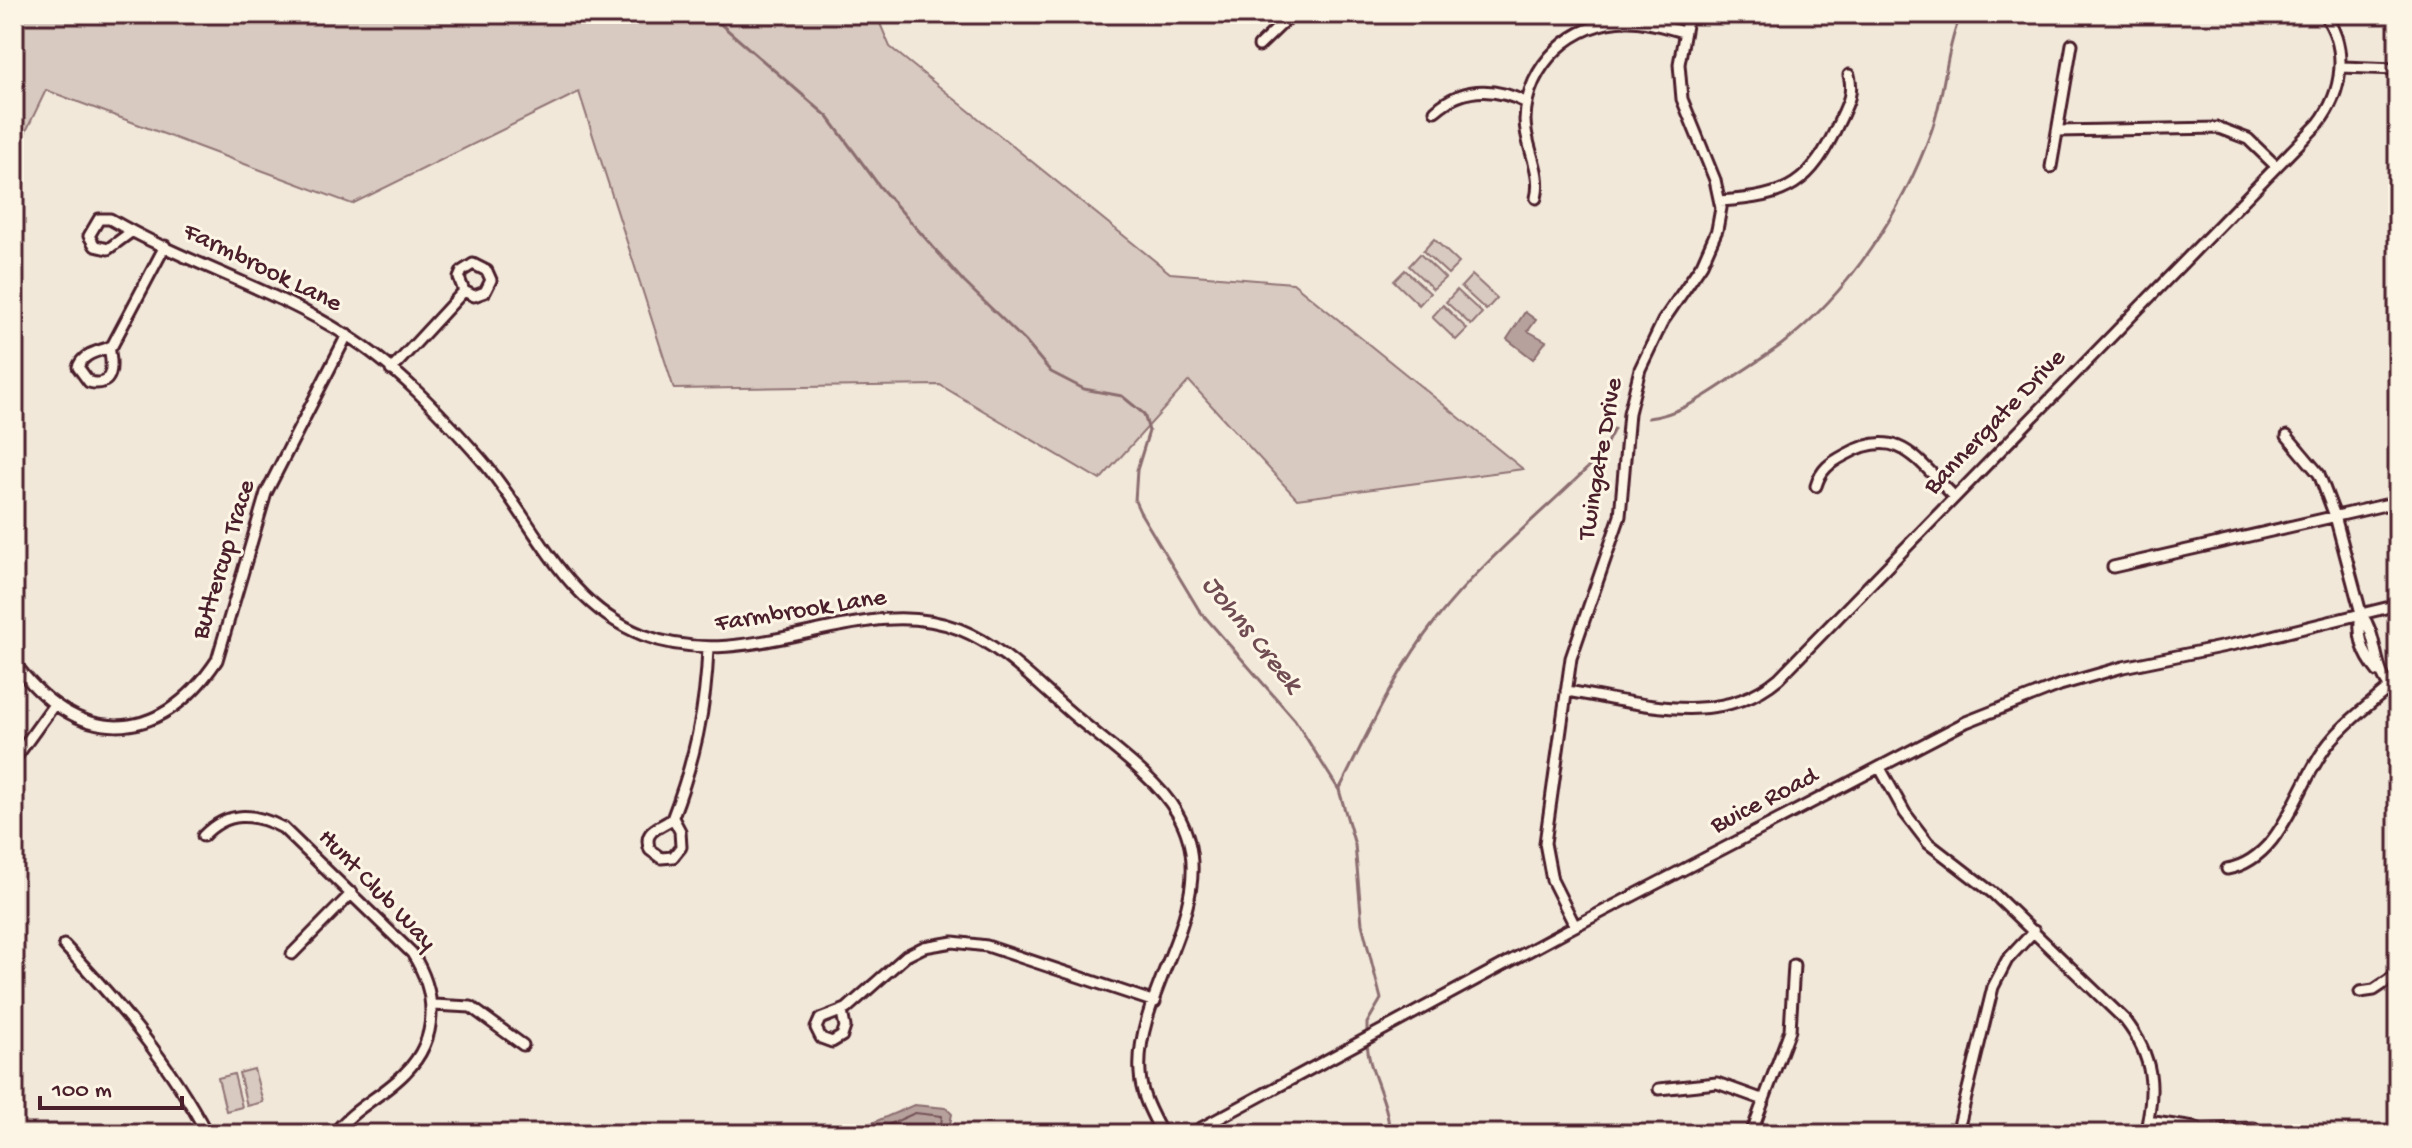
<svg xmlns="http://www.w3.org/2000/svg" width="2412" height="1148" font-family="'Gochi Hand',sans-serif">
  <rect width="100%" height="100%" fill="#f1e8da"/>
  <filter id="ink" filterUnits="userSpaceOnUse"><feTurbulence type="fractalNoise" baseFrequency=".0125" numOctaves="2"/><feDisplacementMap in="SourceGraphic" scale="16" xChannelSelector="R" yChannelSelector="G"/><feConvolveMatrix kernelMatrix="1 2 1 2 8 2 1 2 1" color-interpolation-filters="sRGB"/></filter>
  <g filter="url(#ink)">
    <path fill="#d8cac0" stroke="#917476" stroke-width="2" d="M14,14H429L434,19L442,14H876L890,47L1170,273L1293,283L1523,469L1297,499L1189,381L1100,480L940,385L674,389L579,92L352,204L46,90L14,156Z
      M1434,239L1459,263L1448,274L1423,251Z
      M1420,254L1445,278L1433,289L1409,266Z
      M1405,270L1430,293L1419,305L1394,281Z
      M1472,275L1497,298L1486,310L1461,287Z
      M1457,290L1482,313L1471,325L1446,302Z
      M1443,305L1467,329L1456,340L1432,317Z
      M254,1069L263,1102L247,1106L239,1073Z
      M234,1074L242,1107L226,1111L218,1078Z"/>
    <path fill="#b6a19c" stroke="#8b6d6f" stroke-width="2" d="M1525,312L1536,320L1528,331L1546,341L1533,359L1507,339Z
      M914,1105L946,1108L952,1114L948,1134H859L867,1125Z"/>
    <g fill="none" stroke-linecap="round" stroke-linejoin="round">
      <path stroke="#755358" stroke-width="2" d="M868,1134L915,1113L942,1116L940,1134"/>
      <path stroke="#8b6d6f" stroke-width="3" d="M709,14L828,117L880,187L964,282L1025,341L1051,372L1084,389L1122,396L1144,414L1149,431L1137,470L1135,501L1140,512L1199,610L1295,720L1339,790L1355,845L1362,924L1381,999L1367,1023V1034
        M14,21L27,14
        M1648,418C1681,414 1708,394 1735,376C1750,366 1766,356 1781,345C1849,293 1902,212 1931,132C1945,94 1945,52 1961,14
        M1339,790C1368,733 1395,672 1436,620C1483,560 1546,510 1600,456L1614,429
        M1367,1041C1368,1074 1390,1101 1389,1134"/>
      <g stroke="#4a1f2b" stroke-width="15">
        <path id="minor" d="M1259,46L1292,14
          M2341,67L2398,69
          M1435,111C1463,86 1495,87 1527,103
          M2057,131L2219,128L2248,139L2276,166
          M2051,167L2072,44
          M1536,198C1543,171 1525,147 1525,120C1526,65 1574,20 1629,21C1647,21 1665,27 1683,32
          M1720,201C1788,197 1811,184 1839,122C1847,105 1854,93 1849,75
          M131,232L108,249L95,246L89,236L99,219H110C185,263 272,288 346,335C395,365 441,414 479,457C534,519 561,603 643,635C753,677 860,590 959,629C1002,646 1035,682 1070,712C1102,740 1156,776 1177,813C1228,898 1134,987 1140,1073C1141,1096 1152,1114 1162,1134
          M109,347C113,366 114,388 89,382L78,367C84,352 99,352 112,346L165,246
          M391,370L464,291L459,278L462,271L473,264L487,271L491,280L485,292L474,296L464,291
          M2287,436L2319,474L2335,516L2361,613C2381,641 2370,671 2398,696
          M1816,486C1821,469 1830,463 1845,455C1900,424 1917,461 1955,497
          M2113,567L2398,502
          M2361,613C2357,637 2363,654 2378,672
          M14,662C75,746 158,749 217,660L266,493L347,335
          M1566,691C1638,702 1718,730 1779,678L2318,124C2343,92 2349,48 2324,14
          M14,760L53,706
          M1880,768L1905,813L1928,843L1994,894L2125,1020C2154,1057 2156,1089 2145,1134
          M673,818L680,831L681,847L673,857L661,858L650,850C642,830 660,828 672,819C694,762 706,709 708,648
          M203,836C227,811 253,812 283,828L412,953C437,992 440,1038 405,1073C383,1096 352,1109 334,1134
          M2227,869C2284,859 2297,782 2329,743C2346,722 2369,705 2389,688
          M1575,926L1552,880L1545,843L1571,658L1620,516L1629,413L1640,369L1663,321L1702,264L1717,230L1721,208L1715,180L1682,99L1679,64L1688,14
          M64,945C118,1002 171,1064 207,1134
          M292,954L352,893
          M2360,992L2374,990L2398,974
          M433,1005L471,1007L523,1045
          M842,1012L845,1027L842,1036L832,1042L821,1038L816,1028L820,1019L846,1009L906,956L924,947L953,942L987,946L1155,1002
          M1659,1089L1717,1083L1764,1100
          M2148,1121L2201,1129L2254,1128
          M1190,1134L1575,926L1966,722L2060,685L2123,667L2255,640L2398,605
          M1751,1134L1790,1030L1794,965
          M1957,1134L1993,987L2007,960L2034,931"/>
      </g>
      <use href="#minor" stroke="#fcf5e5" stroke-width="9"/>
    </g>
  </g>
  <g text-anchor="middle" dominant-baseline="central" stroke-width="6" stroke-linejoin="round" paint-order="stroke">
    <g font-size="26" fill="#4a1f2b" stroke="#fcf5e5">
      <text transform="translate(262 269) rotate(26)">Farmbrook Lane</text>
      <text transform="translate(1996 423) rotate(-46)">Bannergate Drive</text>
      <text transform="translate(1602 459) rotate(-80)">Twingate Drive</text>
      <text transform="translate(225 560) rotate(-73)">Buttercup Trace</text>
      <text transform="translate(801 612) rotate(-9)">Farmbrook Lane</text>
      <text transform="translate(1765 802) rotate(-27)">Buice Road</text>
      <text transform="translate(376 891) rotate(46)">Hunt Club Way</text>
    </g>
    <g font-size="28" font-style="italic" fill="#704c53" stroke="#fcf5e5">
      <text transform="translate(1251 635) rotate(51)">Johns Creek</text>
    </g>
  </g>
  <rect width="2412" height="1148" fill="none" stroke="#fcf5e5" stroke-width="48"/>
  <rect x="24" y="24" width="2364" height="1100" fill="none" stroke="#4a1f2b" stroke-width="3" filter="url(#ink)"/>
  <path d="M40 1096v12h142v-12" fill="none" stroke="#4a1f2b" stroke-width="4"/>
  <text x="52" y="1096" font-size="24" fill="#4a1f2b" stroke="#fcf5e5" stroke-width="6" paint-order="stroke">100 m</text>
</svg>
